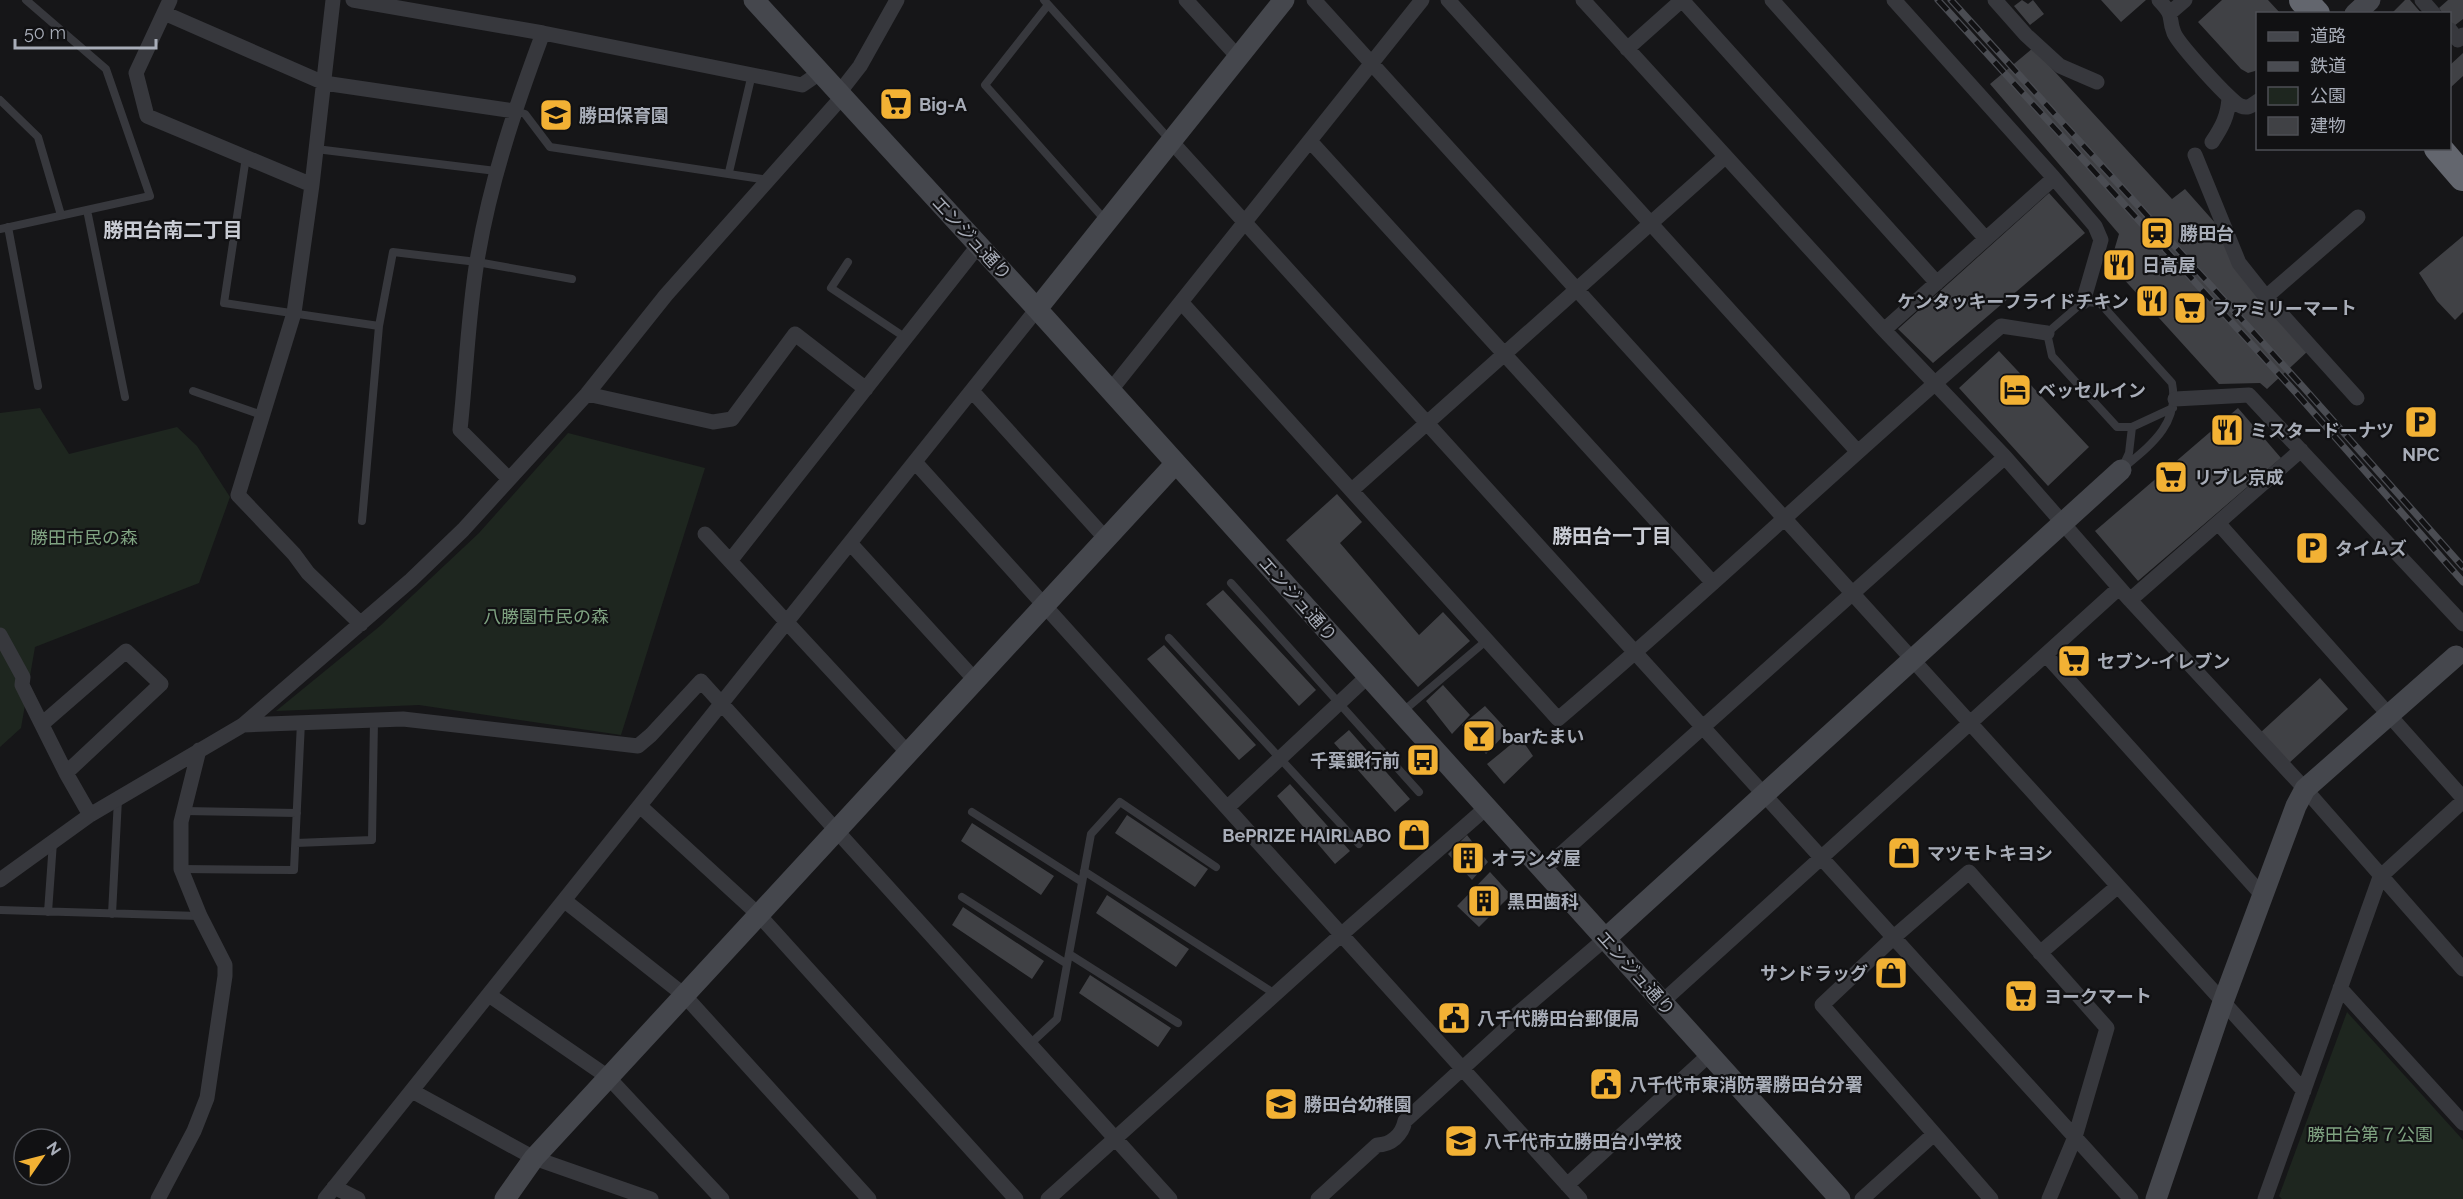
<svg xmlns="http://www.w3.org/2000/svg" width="2463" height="1199" font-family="Raleway,'Noto Sans JP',sans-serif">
  <rect width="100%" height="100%" fill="#161618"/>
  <path fill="#1e261f" d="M40,408L69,454L177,427L197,446L230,497L199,583L35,647L21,728L0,747V413Z
    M568,433L705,468L621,735L419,705L276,711L380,626L479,533Z
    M2347,1012L2463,1140V1199H2282L2279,1196Z"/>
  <path fill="#404145" d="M2022,0L2028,4L2033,0L2044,14L2030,25L2014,6Z
    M2101,0H2146L2121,22Z
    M2222,0H2268L2281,14H2258V68L2255,71L2248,73L2241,69L2198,22Z
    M2405,0H2410L2422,14H2391Z
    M2448,0H2463V19L2454,26L2450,21V14H2443L2439,8Z
    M2033,48L2172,199L2185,189L2225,234L2308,351L2267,389L2260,383L2219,384L2110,264L2119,234L1990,84Z
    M2463,53V76L2450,88V65Z
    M2049,193L2085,233L1933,363L1898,329Z
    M2463,236V312L2455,320L2437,301L2419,273Z
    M1999,351L2089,447L2048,486L1959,388Z
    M2238,408L2281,458L2138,581L2095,531Z
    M1337,494L1362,522L1340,543L1419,635L1443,612L1470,641L1418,687L1286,540Z
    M1223,590L1316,690L1299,706L1206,604Z
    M1164,645L1256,745L1239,760L1147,659Z
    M2320,678L2348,709L2288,764L2260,733Z
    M1443,685L1470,715L1452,734L1426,701Z
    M1485,706L1508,731L1486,754L1462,725Z
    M1349,730L1410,799L1395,812L1334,743Z
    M1520,737L1533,756L1504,784L1487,764Z
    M1290,784L1350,851L1335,864L1277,796Z
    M1127,815L1208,869L1195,887L1115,833Z
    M972,823L1054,876L1041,895L961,841Z
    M1467,835L1488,862L1472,880L1448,854Z
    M1490,872L1511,895L1479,927L1457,906Z
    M1107,895L1189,949L1176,967L1096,913Z
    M963,907L1044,961L1032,979L952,925Z
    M1090,975L1171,1028L1158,1047L1079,993Z"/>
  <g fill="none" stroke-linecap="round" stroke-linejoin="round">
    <path stroke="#37383d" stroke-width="8" d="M1044,0L1170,140
      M1048,5L985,85L1106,221
      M0,100L38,137L61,215
      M515,111L525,114L550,147L768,180
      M316,149L496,171
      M246,157L224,303L379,326
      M729,172L752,74
      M87,210L125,397
      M8,227L38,386
      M0,229L150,196L106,69L26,0
      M848,262L831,288L906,338
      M193,391L262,415
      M2123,466L2129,453L2132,427
      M2122,469C2151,445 2180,424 2172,383L2100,303L2083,302L2047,333L2052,356L2117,427H2132L2173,408
      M362,521L379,326L393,252L477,262L572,279
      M1231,583L1419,792
      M1169,638L1359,844
      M1401,713L1487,640
      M184,811L297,813
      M972,812L1082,882
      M296,843L372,840L374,720
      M181,869L294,870L301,722
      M1084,871L1275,994
      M962,897L1067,964
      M0,910L199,916
      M48,912L53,842
      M112,914L118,799
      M1069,954L1178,1023
      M1030,1044L1057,1019L1091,834L1120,802L1216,867"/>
    <path stroke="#37383d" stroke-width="15" d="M170,0L136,73L147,116L312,185
      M333,0L312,185L294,313L238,495L294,554L308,573L361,624
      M353,0L543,33L802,85L821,72
      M1186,0L1238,57
      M1314,0L2304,1091
      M1448,0L1858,452
      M1583,0L1884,330L2005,457L2130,600L2305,789L2463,969
      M1772,0L1986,239
      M1894,0L2054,178L2095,226L2101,240L2083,302
      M1995,0L2026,35L2060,66L2097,82
      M2159,0C2176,18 2167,15 2174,33C2178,43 2231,103 2241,106C2248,109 2252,105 2258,101
      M2422,0L2434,14
      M2171,12L2185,0
      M164,13L324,83L514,111
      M2450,30L2458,40L2463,35
      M1627,49L1682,0L1937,283
      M839,93L860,66L897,0
      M1171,141L2131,1199
      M1310,141L1713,583
      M2212,142C2222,127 2228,116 2229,98
      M2195,155L2239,263L2266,297L2357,398
      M2266,297L2358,217
      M1182,303L1558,719C1709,591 1851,454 2001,326L2047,333
      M1884,330L2054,178
      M972,391L1107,540
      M1110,391L1422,0
      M587,394L713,422L732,419L795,334L866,389
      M2175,399L2249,395L2463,624
      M915,462L1580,1199
      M509,479L460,430C466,374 468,316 477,261C490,182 515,108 543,33
      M1352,490L1725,157
      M2219,524L2463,798
      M705,534L908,753
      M850,543L976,681
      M730,561L978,246
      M2130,600L2301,450
      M0,635L23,677L22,685L66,773L90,815
      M2046,655L2263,896
      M42,724L126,651L161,684L66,773
      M243,725L403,719L638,746L651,735L701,681L1170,1199
      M640,806L759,915L1016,1199
      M1228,807L1367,677
      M1543,870L2005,457
      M0,880L90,815L243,725L411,580L463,530L587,394L666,295L842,97
      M565,901L684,995L869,1199
      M2040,953L2118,886
      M2340,988L2463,1123
      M489,995L608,1077L722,1199
      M1662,1002L2119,588
      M412,1091L534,1158L651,1199
      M1567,1185L1710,1054
      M334,1187L358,1199
      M158,1199L194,1131L207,1098L225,976V965L200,916L181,869V822L199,750
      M325,1199L1037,309
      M1048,1199L1342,934L1486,808
      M1318,1199L1377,1145C1391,1145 1402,1135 1405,1121L1511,1024L1515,1016L1605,939
      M1862,1199L1934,1134
      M1991,1199L1822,1005L1894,937L1969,872L2107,1028L2075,1137L2049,1199
      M2265,1199L2380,877L2463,801"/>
    <path stroke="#45474d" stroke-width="21" d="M754,0L1037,309L1840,1199
      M2355,14L2370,0
      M1037,309L1284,0
      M1605,939L2121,470
      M505,1199L534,1158L1176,463
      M2156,1199L2223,1002L2296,806L2305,789L2456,656"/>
    <path stroke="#63666e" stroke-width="28" d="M2303,0L2316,14
      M2438,148L2463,177"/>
    <g stroke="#4a4c52" stroke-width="7">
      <path id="rail" d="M1938,0L2297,394L2463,582
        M1951,0L2304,388L2463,567"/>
    </g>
    <use href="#rail" stroke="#111113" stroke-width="4.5" stroke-dasharray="14" stroke-linecap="butt"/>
  </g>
  <defs>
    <g id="supermarket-square" transform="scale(1.725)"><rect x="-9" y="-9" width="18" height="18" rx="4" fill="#f2b134" stroke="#111113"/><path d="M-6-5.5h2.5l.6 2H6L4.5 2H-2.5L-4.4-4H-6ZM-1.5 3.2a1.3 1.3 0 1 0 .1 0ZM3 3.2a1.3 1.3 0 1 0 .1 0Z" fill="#111"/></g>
    <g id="school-square" transform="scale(1.725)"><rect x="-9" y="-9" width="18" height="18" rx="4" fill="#f2b134" stroke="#111113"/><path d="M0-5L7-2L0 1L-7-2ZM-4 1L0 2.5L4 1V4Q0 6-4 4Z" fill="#111"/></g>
    <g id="station-square" transform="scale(1.725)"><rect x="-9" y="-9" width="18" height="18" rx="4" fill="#f2b134" stroke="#111113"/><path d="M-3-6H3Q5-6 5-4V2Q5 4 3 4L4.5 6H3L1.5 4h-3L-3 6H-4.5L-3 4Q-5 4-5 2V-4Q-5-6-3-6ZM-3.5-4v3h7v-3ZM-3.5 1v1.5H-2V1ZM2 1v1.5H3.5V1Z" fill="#111"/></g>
    <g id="restaurant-square" transform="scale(1.725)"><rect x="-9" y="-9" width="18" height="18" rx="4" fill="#f2b134" stroke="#111113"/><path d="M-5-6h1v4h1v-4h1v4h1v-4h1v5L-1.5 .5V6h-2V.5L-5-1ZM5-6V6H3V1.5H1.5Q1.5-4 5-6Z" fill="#111"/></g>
    <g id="hotel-square" transform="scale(1.725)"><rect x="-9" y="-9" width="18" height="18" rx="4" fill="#f2b134" stroke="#111113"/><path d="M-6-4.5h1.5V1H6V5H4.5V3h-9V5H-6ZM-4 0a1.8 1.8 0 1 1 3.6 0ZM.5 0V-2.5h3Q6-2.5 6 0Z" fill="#111"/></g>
    <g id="parking-square" transform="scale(1.725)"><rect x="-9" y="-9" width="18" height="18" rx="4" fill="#f2b134" stroke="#111113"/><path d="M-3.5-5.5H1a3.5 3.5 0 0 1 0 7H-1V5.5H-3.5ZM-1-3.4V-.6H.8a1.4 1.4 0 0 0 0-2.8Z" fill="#111"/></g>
    <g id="bar-square" transform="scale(1.725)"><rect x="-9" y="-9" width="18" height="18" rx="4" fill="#f2b134" stroke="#111113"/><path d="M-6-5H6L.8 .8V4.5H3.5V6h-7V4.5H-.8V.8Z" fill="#111"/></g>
    <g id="bus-square" transform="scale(1.725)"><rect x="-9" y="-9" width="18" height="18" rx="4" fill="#f2b134" stroke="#111113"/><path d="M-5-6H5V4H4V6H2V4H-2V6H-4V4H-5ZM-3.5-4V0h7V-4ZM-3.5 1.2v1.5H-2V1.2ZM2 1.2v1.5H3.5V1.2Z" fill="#111"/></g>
    <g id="shop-square" transform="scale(1.725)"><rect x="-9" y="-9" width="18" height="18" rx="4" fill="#f2b134" stroke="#111113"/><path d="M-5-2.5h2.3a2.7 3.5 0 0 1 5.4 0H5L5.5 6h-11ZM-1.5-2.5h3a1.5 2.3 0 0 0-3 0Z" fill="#111"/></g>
    <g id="building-square" transform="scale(1.725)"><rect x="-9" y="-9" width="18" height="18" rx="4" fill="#f2b134" stroke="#111113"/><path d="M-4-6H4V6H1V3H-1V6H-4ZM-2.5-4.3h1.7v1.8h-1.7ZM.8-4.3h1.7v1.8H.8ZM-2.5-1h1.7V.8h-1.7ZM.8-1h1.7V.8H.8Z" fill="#111"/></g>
    <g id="civic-square" transform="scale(1.725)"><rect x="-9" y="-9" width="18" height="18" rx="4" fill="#f2b134" stroke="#111113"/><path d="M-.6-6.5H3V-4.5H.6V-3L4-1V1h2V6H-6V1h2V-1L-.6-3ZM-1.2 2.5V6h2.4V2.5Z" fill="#111"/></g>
  </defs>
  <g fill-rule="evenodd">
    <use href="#supermarket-square" x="896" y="104"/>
    <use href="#school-square" x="556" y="115"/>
    <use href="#station-square" x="2157" y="233"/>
    <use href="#restaurant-square" x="2119" y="265"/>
    <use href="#restaurant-square" x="2152" y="301"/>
    <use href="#supermarket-square" x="2190" y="308"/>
    <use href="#hotel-square" x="2015" y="390"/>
    <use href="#parking-square" x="2421" y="422"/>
    <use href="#restaurant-square" x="2227" y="430"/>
    <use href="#supermarket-square" x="2171" y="477"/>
    <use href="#parking-square" x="2312" y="548"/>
    <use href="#supermarket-square" x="2074" y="661"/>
    <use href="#bar-square" x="1479" y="736"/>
    <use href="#bus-square" x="1423" y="760"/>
    <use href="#shop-square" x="1414" y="835"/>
    <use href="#shop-square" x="1904" y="853"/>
    <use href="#building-square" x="1468" y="858"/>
    <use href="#building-square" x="1484" y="901"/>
    <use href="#shop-square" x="1891" y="973"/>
    <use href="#supermarket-square" x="2021" y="996"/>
    <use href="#civic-square" x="1454" y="1018"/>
    <use href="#civic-square" x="1606" y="1084"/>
    <use href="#school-square" x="1281" y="1104"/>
    <use href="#school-square" x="1461" y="1141"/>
  </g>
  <g text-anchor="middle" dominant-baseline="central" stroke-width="4.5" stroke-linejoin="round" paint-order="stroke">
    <g font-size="18" font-weight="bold" fill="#a8adb8" stroke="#111113" text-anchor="start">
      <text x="919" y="104">Big-A</text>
      <text x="579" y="115">勝田保育園</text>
      <text x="2180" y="233">勝田台</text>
      <text x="2142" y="265">日高屋</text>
      <text x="2129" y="301" text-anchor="end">ケンタッキーフライドチキン</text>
      <text x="2213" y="308">ファミリーマート</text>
      <text x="2038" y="390">ベッセルイン</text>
      <text x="2250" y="430">ミスタードーナツ</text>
      <text x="2421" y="454" text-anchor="middle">NPC</text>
      <text x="2194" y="477">リブレ京成</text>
      <text x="2335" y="548">タイムズ</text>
      <text x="2097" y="661">セブン-イレブン</text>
      <text x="1502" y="736">barたまい</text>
      <text x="1400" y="760" text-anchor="end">千葉銀行前</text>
      <text x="1391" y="835" text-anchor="end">BePRIZE HAIRLABO</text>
      <text x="1927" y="853">マツモトキヨシ</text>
      <text x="1491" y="858">オランダ屋</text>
      <text x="1507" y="901">黒田歯科</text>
      <text x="1868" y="973" text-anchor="end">サンドラッグ</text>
      <text x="2044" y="996">ヨークマート</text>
      <text x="1477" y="1018">八千代勝田台郵便局</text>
      <text x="1629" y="1084">八千代市東消防署勝田台分署</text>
      <text x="1304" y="1104">勝田台幼稚園</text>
      <text x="1484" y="1141">八千代市立勝田台小学校</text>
    </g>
    <g font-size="18" fill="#a8adb8" stroke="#111113">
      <text transform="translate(972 238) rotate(47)">エンジュ通り</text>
      <text transform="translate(1298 599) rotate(48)">エンジュ通り</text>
      <text transform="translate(1636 973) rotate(48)">エンジュ通り</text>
    </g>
    <g font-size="18" fill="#7fa381" stroke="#111113">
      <text x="84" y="537">勝田市民の森</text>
      <text x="546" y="616">八勝園市民の森</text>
      <text x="2370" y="1134">勝田台第７公園</text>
    </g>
    <g font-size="20" font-weight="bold" fill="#c9ccd4" stroke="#111113">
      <text x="173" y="230">勝田台南二丁目</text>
      <text x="1612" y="536">勝田台一丁目</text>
    </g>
  </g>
  <rect x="2256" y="12" width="195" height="138" fill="#111113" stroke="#4d4f55" stroke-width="1.5"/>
  <rect x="2268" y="32" width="30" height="9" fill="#45474d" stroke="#4d4f55" stroke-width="1.5"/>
  <text x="2310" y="42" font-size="18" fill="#a8adb8">道路</text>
  <rect x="2268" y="62" width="30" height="9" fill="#4a4c52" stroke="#4d4f55" stroke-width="1.5"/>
  <text x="2310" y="72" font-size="18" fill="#a8adb8">鉄道</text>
  <rect x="2268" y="87" width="30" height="18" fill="#1e261f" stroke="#4d4f55" stroke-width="1.5"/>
  <text x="2310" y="102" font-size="18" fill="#a8adb8">公園</text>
  <rect x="2268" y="117" width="30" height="18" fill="#404145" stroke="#4d4f55" stroke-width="1.5"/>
  <text x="2310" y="132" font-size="18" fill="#a8adb8">建物</text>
  <g transform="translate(42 1157) rotate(55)"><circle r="28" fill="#111113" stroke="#4d4f55" stroke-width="1.5"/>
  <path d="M0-4.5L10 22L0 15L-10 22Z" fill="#f2b134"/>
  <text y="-9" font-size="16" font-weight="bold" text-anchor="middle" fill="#a8adb8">N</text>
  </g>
  <path d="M15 39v9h141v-9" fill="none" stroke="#a8adb8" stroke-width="3"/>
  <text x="24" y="39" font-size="18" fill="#a8adb8" stroke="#111113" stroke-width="4.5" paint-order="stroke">50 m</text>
</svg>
